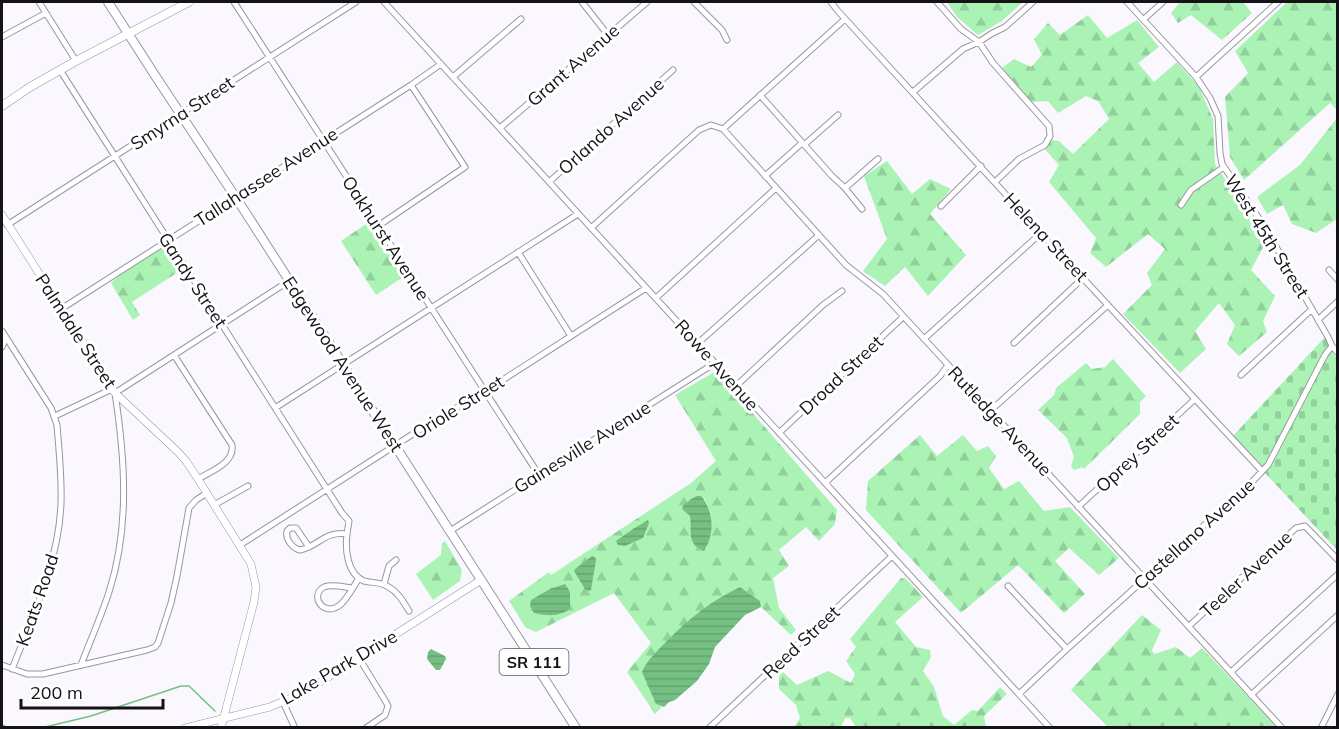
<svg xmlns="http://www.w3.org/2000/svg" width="1339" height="729" font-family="Mulish,sans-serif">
  <defs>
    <pattern id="forest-firs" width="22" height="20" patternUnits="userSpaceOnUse" patternTransform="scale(1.5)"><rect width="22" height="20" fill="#aaf3b5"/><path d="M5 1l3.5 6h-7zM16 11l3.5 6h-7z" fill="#91cf9b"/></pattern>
    <pattern id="cemetery-stones" width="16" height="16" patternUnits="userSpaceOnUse" patternTransform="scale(1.5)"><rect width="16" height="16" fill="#aaf3b5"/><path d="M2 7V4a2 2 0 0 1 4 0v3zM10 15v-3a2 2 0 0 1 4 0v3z" fill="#91cf9b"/></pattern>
    <pattern id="water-rules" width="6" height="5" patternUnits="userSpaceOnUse" patternTransform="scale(1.5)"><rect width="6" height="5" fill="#75bf82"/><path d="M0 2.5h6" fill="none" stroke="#64a370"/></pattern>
  </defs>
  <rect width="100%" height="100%" fill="#faf8fe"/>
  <path fill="url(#forest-firs)" fill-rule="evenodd" d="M947,2H1023L1002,21L978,35L957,17Z
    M1180,2H1243L1252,13L1222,40L1191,15L1178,23L1171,13Z
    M1287,2H1337V110L1330,103L1244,180L1230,157L1225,97L1248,73L1235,51Z
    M1088,15L1107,38L1137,20L1159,47L1138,63L1154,82L1177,62L1199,87L1213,119L1215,164L1266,242L1251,270L1275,296L1263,321L1267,332L1239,356L1227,344L1235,325L1219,303L1195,331L1206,349L1180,373L1123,314L1152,285L1147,273L1165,249L1148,234L1106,267L1090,253L1096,238L1049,182L1059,165L1043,147L1051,140L1059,141L1073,154L1109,119L1098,101L1086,96L1058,113L1048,101L1031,102L1002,68L1014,59L1031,67L1042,55L1034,39L1048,23L1060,35Z
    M1337,118V219L1316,233L1292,224L1283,205L1267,214L1257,197L1300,165Z
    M887,161L912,194L930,179L951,189L930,214L966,255L928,296L905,267L885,286L863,271L887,239L864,176Z
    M369,222L403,277L376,295L341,241Z
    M166,243L183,269L132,302L140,315L133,320L111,283L125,270Z
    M1113,359L1146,396L1140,402V414L1084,469L1082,467L1074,470L1071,466L1074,457L1067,438L1038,410L1054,395L1056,388L1086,363L1092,369L1105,367Z
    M716,371L837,510L835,524L819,541L806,527L779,550L789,566L773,578L779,608L796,630L791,635L761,607L760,601L740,587L656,704L662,707L655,714L627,672L651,643L614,593L536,632L526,628L509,601L549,572L551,575L691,483L716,461L675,395ZM704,498C715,517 711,527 707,548L701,550C687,540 692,530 690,516L683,509Z
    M920,435L937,456L963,435L977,451L988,446L996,456L989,468L1004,489L1019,481L1044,511L1070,507L1119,558L1099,575L1069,548L1055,561L1085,594L1064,613L1018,565L961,613L866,510L868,481Z
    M445,541L462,570L460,581L433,600L416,574L441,555L442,543Z
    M901,578H905L923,597L895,622L916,647L930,650L931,657L923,671L934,687L943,716L954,725L972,710L978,711L1000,687L1007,694L984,716L986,727H856L850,718H845L841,727H794L800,718L796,705L779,689V676L783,672L797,685L828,671L851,683L855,674L846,661L856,647L850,639Z
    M1142,615L1161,630L1152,650L1154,654L1176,647L1190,658L1202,648L1277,727H1108L1071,690Z"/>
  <path fill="url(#cemetery-stones)" d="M1325,337L1334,355L1337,359V550L1266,474L1233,436Z"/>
  <path fill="url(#water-rules)" d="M697,496H701C714,510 715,535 704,551C686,544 692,531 690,516L682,509L683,506L691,499Z
    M648,520L649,523L643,538L625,546L618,545L616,541L633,529Z
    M592,556L595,557L596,560L591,590L589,591L585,589L574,571L575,569Z
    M565,584L570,592V609C558,617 547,616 534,613L530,606L531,600L550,589Z
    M740,587L760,601L761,607L745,615L715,647L709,664L697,681L675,700L669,702L664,707L656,704L642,672C647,660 656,652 665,643C688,619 711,601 740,587Z
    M431,649L445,656L446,659L440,670H436L427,659L428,652Z"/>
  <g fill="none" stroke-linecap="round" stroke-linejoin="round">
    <path stroke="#75bf82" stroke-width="1.5" d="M2,725L9,728
      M229,727L230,728
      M41,728L91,716L181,686H189L215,711"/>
    <g stroke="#9a96a0" stroke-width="7">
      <path id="minor" d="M39,2L76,61
        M234,2L539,475
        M384,2L1050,728
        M582,2L608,35
        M694,2L722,30L727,40
        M831,2L837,10L1041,233L1262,471
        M937,2L961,29L979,42L993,63L1049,126L1050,136L1045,145L1019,159L995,182
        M1127,2L1196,77L1210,98L1218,116L1220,153L1222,164L1264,226L1328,337L1332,346L1338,353
        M1144,19L1163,2
        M2,37L46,13
        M60,70L342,513L349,521L347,534C323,531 320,546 300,550C292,548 285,539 287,531L290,528H296L309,547
        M453,77L521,19
        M1196,77L1278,2
        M913,92L963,49L979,42L991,34L1005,27L1033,2
        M760,95L832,176L845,188L862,209
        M500,128L647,2
        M723,129L845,19
        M804,145L838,115
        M765,176L802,143
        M549,182L673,70
        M845,188L878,159
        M1181,205L1191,190L1224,167
        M941,206L981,166
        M7,225L356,2
        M378,226L465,167L411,85
        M591,228L699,130L711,125L723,129L846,265L883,294L1282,728
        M518,252L571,336
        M1329,270L1338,280
        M656,298L776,188
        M61,309L411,85L441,64
        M1318,320L1338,301
        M2,331L51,408L57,425C59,451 62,477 61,503C59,561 33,616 12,669
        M924,339L1041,233
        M1014,343L1083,278
        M697,344L819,235
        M2,347L6,337
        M174,355L232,445C235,463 211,471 198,479
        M1241,375L1312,309
        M736,386L823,305L842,291
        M275,408L578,214
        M990,411L1108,305
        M55,416L112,389
        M779,433L903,317
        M825,483L940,376L948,365
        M214,505L248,486
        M1078,507L1195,399
        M450,531L715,363
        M347,534C345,549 347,574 364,581C372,583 380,582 387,586C398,592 403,601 409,611
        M240,545L427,425L484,392L646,288
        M384,584L389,566L396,560
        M1008,586L1067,649
        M352,588C344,587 332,584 324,587C309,595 323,618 340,605C348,598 353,587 359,578
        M1189,626L1296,528L1305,526L1338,560
        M359,658L386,702L388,706L385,715L366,728
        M2,665L27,674H43L147,650L155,647L158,643L171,603L177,576L189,508L196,500L207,493
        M81,665C90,641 101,617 109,592C130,527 125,459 115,393L289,281
        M1231,672L1338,574
        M1019,694L1067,649L1251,483L1268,465L1325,355L1332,346
        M1251,695L1338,615
        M283,702L295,728
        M709,728L892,556
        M1321,728L1338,694"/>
    </g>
    <g stroke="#9a96a0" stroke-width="8">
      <path id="tertiary" d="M2,215L115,393L178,452L186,461L198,479L251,564L256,587L254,602L221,728
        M185,728L270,707L303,693L481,580"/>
    </g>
    <g stroke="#9a96a0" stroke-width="9">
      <path id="secondary" d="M2,106L30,87L76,61L189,2"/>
    </g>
    <g stroke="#9a96a0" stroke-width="10">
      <path id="primary" d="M108,2L156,77L244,210L576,728"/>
    </g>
    <use href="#minor" stroke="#fff" stroke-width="5"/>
    <use href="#tertiary" stroke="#fff" stroke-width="7"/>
    <use href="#secondary" stroke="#fff" stroke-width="8"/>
    <use href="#primary" stroke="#fff" stroke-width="8"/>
  </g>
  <g text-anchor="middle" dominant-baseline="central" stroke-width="6" stroke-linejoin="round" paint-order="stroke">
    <rect fill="#fff" stroke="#5b5a5d" stroke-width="1.5" x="499.5" y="649" width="69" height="26" rx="4.5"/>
    <g font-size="16" font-weight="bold" fill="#151317">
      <text x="534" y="662">SR 111</text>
    </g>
    <g font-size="18" fill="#151317" stroke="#fff">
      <text transform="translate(573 65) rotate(-41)">Grant Avenue</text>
      <text transform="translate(182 113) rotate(-33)">Smyrna Street</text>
      <text transform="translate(611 126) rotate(-42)">Orlando Avenue</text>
      <text transform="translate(266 177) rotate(-33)">Tallahassee Avenue</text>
      <text transform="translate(1267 236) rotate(58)">West 45th Street</text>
      <text transform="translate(1046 237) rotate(47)">Helena Street</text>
      <text transform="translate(386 238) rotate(57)">Oakhurst Avenue</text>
      <text transform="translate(193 280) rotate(57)">Gandy Street</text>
      <text transform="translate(76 331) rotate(57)">Palmdale Street</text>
      <text transform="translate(343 364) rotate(57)">Edgewood Avenue West</text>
      <text transform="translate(717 365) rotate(48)">Rowe Avenue</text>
      <text transform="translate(841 375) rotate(-43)">Droad Street</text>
      <text transform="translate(458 407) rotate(-32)">Oriole Street</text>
      <text transform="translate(1000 421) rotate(47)">Rutledge Avenue</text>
      <text transform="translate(582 447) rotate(-32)">Gainesville Avenue</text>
      <text transform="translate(1137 453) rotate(-43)">Oprey Street</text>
      <text transform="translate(1194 534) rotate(-42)">Castellano Avenue</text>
      <text transform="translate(1246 574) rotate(-43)">Teeler Avenue</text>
      <text transform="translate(37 600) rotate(-71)">Keats Road</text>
      <text transform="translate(801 642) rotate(-43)">Reed Street</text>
      <text transform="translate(339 667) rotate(-30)">Lake Park Drive</text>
    </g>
  </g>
  <rect width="1339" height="729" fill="none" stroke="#151317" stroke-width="6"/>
  <path d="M21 699v9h142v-9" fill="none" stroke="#151317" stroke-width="3"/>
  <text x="30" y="699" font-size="18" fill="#151317" stroke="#ffffff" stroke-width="4.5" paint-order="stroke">200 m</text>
</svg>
